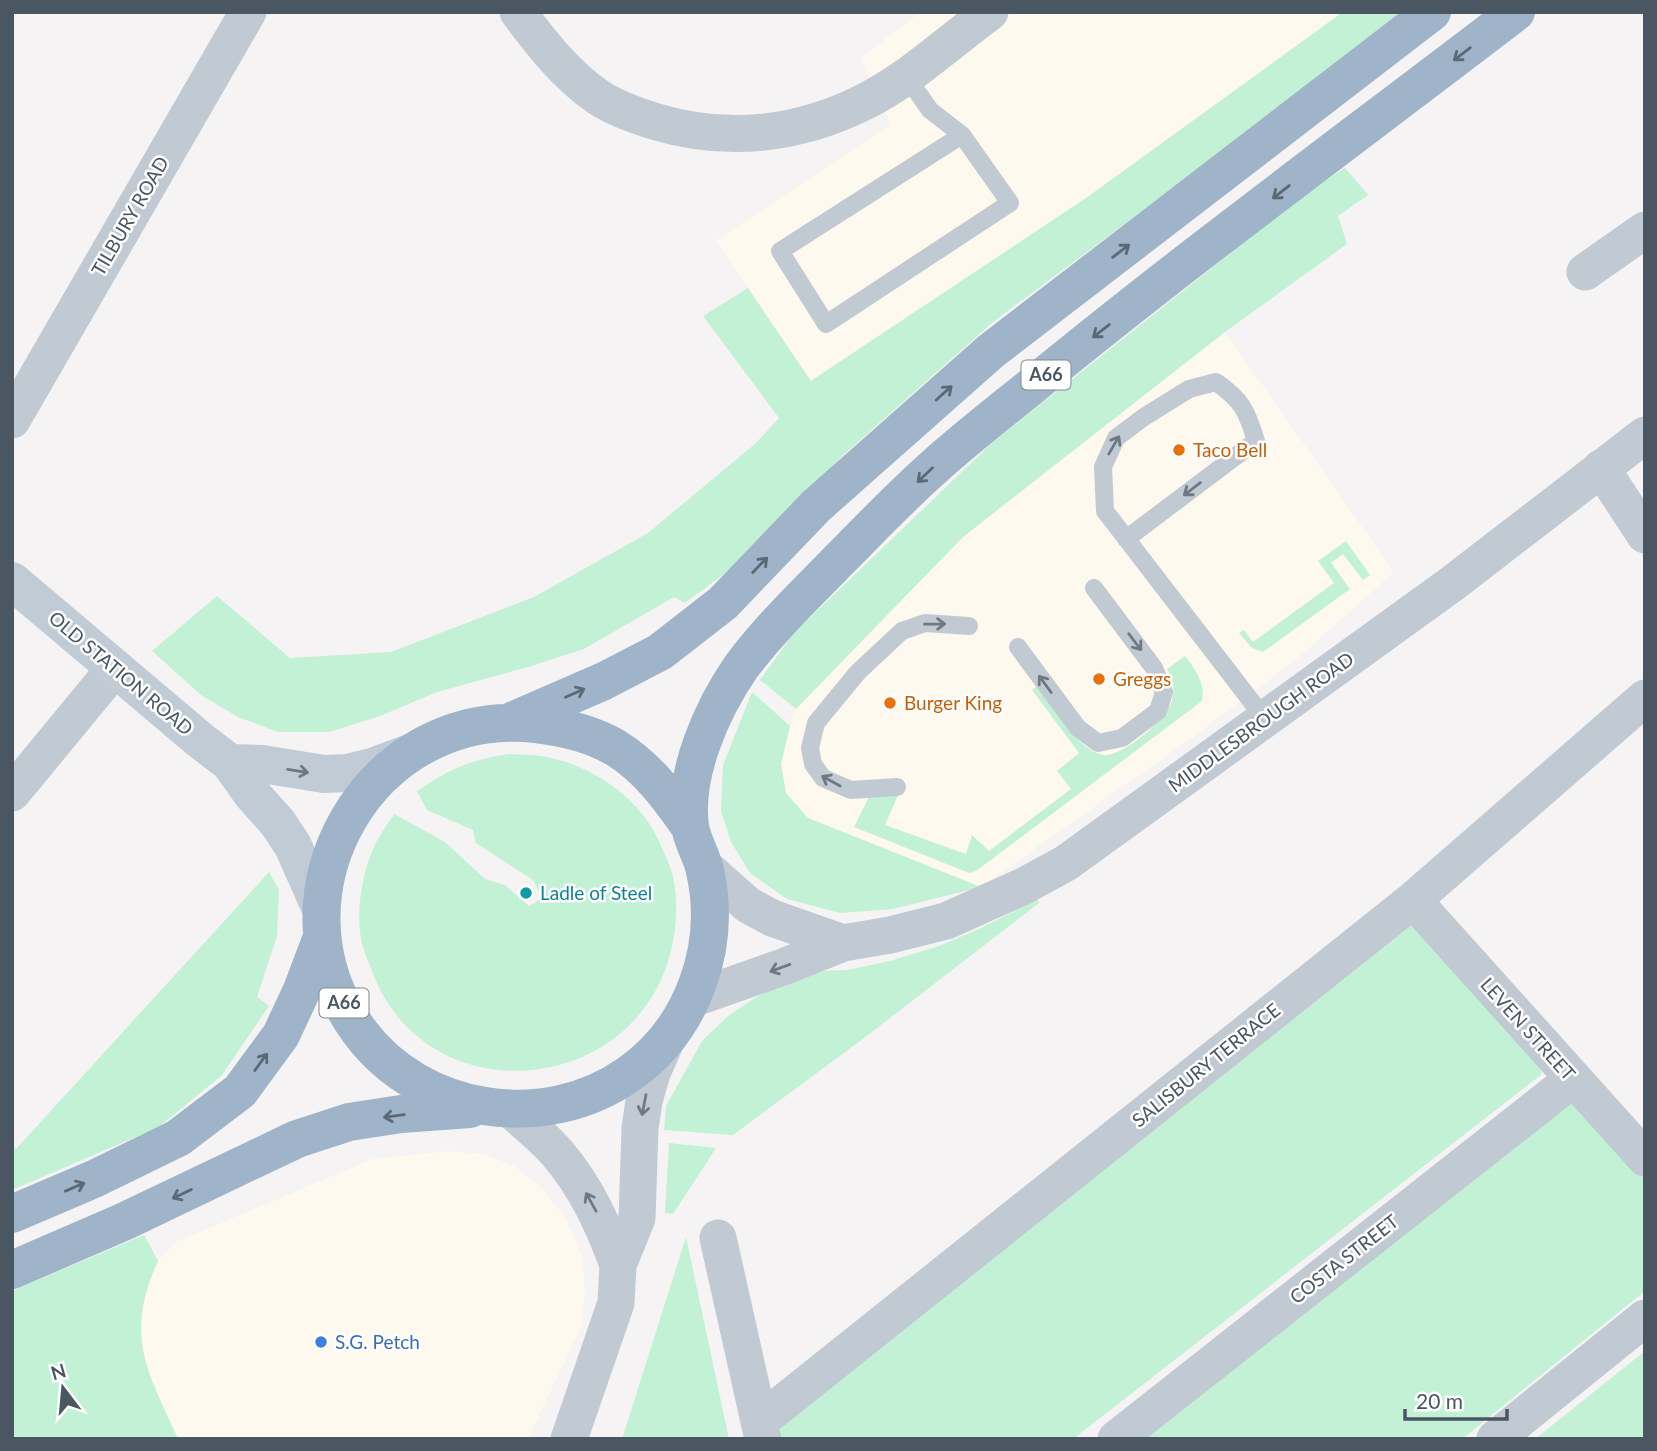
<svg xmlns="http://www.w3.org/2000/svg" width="1657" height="1451" viewBox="0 0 1657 1451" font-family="Lato,sans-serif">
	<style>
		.commercial { fill: #fdf9ef }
		.green { fill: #c3f1d5 }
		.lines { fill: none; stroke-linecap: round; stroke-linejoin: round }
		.service { stroke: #c1cad2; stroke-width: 18 }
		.minor { stroke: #c1cad2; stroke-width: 37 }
		.secondary { stroke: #c1cbd6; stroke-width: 38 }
		.trunk { stroke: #9fb4c9; stroke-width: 38 }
		.oneway { stroke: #5b6976 }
		.oneway2 { stroke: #6e7983 }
		.oneway3 { stroke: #6e7984 }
		.food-dot { fill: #e8710a; stroke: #fff; stroke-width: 2.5 }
		.culture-dot { fill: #0f9aa8; stroke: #fff; stroke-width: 2.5 }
		.shop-dot { fill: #3f7fe0; stroke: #fff; stroke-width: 2.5 }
		.labels { text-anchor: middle; stroke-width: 5; stroke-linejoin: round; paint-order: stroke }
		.shield { fill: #fff; stroke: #808990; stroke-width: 2 }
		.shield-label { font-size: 18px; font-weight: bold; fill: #4a5661 }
		.street-label { font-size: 19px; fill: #4a5661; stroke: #fff }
		.food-label { font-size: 19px; fill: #c56008; stroke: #fff; text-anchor: start }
		.culture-label { font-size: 19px; fill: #0d838f; stroke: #fff; text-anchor: start }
		.shop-label { font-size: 19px; fill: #366cbe; stroke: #fff; text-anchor: start }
	</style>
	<rect width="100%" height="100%" fill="#f5f3f3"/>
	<!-- commercial -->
	<path class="commercial" d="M921,12H1343L1086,198L810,381L716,240L891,124L860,58Z
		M1211,312L1394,572L1298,658L1193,737L981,887L808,818L786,793L781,764L790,726L817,646Z
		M447,1151L484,1154L514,1166L543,1189L566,1219L582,1255L585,1289L582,1325L528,1439H178L146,1367L141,1341V1311L147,1286L158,1261L176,1242L372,1159Z"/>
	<!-- green -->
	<path class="green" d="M1343,12H1404L1295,97L993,322L841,457L778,526L732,568L685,603L674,597L584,649L528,667L437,692L380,716L329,732H278L238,717L201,695L152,651L217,596L290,658L391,652L534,597L648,533L755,444L779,418L703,316L748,288L811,381L1086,198Z
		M1345,168L1368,195L1338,216L1347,244L1225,332L963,537L796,709L760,680L793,634L993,442L1305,194Z
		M1346,541L1370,575L1363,580L1343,554L1331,563L1350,589L1263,652L1252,648L1239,633L1244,630L1253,642L1334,583L1318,561Z
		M1185,656C1195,668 1206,685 1202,701L976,871L969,873L854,827L870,795H898L885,825L966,854L972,835L989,851L1071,789L1057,771L1079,753L1032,690L1037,686C1052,706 1078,751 1103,755C1122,758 1168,718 1172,700C1175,689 1173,679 1167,669Z
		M752,692L790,726L781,764L786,793L808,818L981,887L893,909L840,913L787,899L750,873L731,842L721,811L723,765Z
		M509,754C521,755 534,754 546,757C595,766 644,801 662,848C666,857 671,867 673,877C678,900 677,924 672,946C640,1098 423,1118 371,968C368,960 364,952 362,943C355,915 362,871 375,845C380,834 388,824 394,814L445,842L485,879L505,885L529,906L542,898L533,880L476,843L473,830L427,810L417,791C452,768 467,761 509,754Z
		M269,872L279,890L277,936L257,997L269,1006L222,1075L159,1127L12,1190V1147L16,1149Z
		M1038,899L1039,903L864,1038L733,1135L664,1130L666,1106L702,1041L727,1017L759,995L819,971L847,970L890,961L939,946L979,929Z
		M1410,919L1540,1064L1542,1074L1073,1439H782L778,1420Z
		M1574,1098L1645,1178V1291L1462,1439H1126Z
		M669,1143L716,1148L673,1214L665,1213Z
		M144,1235L158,1261C124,1336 147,1370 178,1439H12V1291Z
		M686,1237L729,1439H622Z
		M1645,1351V1439H1535Z"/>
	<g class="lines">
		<!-- service -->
		<path class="service" d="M906,76L930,110L962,135L1010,203L826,324L780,251L962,135
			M1126,539L1256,441C1247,411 1242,400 1216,382L1189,389L1144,417L1116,438L1103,467L1105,511L1265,719
			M1018,647L1078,728L1098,743L1122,738L1158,711L1164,692L1154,668L1094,588
			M897,787L851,790L823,778L813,764L810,748L816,723L858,672L902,631L925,623L969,626"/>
		<!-- minor -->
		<path class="minor" d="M518,12C542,44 565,74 598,97C616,109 637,116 657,122C727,143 798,135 864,102C910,79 949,42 990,12
			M1585,272L1645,230
			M12,420L248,12
			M1601,468L1645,535
			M12,793L115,668
			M705,867L748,905L772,918L843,943
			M1413,900L1645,1158
			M692,999L783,967L843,943L890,935L946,921L1024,886L1066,863L1453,583L1645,435
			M509,1108C525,1123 544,1137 558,1154C586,1187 603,1224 618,1265
			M718,1238L763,1439
			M759,1422L1413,900L1645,698
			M569,1439L616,1303L618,1265L637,1218L640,1128L644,1101L652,1073L666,1041
			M1116,1439L1573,1079
			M1495,1439L1645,1318"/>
		<!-- secondary -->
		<path class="secondary" d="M12,581L200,740L230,763L252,794L278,823L293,846L321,909
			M230,763L262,764L324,774L347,773L372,767L407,754"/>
		<!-- trunk -->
		<path class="trunk" d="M514,720L604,681L660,652L723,603L816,506L991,351L1432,12
			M690,827C669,797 648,768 616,748C592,734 563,727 536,724C370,705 260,896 359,1031C420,1114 544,1134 629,1074C693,1029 722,947 705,871C702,856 692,841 690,826C683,774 712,709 741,667C770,628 805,595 839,560C870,529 901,496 934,467C964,440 996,415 1027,390C1186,259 1353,137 1516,12
			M12,1214L94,1179L178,1138L240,1091L281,1035L302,990L322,937
			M12,1270L123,1222L297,1139L349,1122L401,1114L470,1109"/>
	</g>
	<!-- one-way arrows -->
	<defs><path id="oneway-shaft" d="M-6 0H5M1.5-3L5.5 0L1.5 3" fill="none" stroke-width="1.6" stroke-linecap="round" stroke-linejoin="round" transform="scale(1.75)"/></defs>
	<g class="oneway">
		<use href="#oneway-shaft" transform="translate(1462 54) rotate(143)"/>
		<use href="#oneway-shaft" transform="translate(1281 192) rotate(142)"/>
		<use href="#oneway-shaft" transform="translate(1121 251) rotate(-37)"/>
		<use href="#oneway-shaft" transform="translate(1101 331) rotate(142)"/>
		<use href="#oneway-shaft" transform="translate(944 393) rotate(-42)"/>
		<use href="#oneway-shaft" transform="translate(925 475) rotate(136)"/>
		<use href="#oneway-shaft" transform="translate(760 565) rotate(-46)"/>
		<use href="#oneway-shaft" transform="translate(575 693) rotate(-24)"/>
		<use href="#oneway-shaft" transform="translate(261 1062) rotate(-54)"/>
		<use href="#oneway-shaft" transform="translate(394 1116) rotate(172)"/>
		<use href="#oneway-shaft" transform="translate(75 1187) rotate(-23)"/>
		<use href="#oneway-shaft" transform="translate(182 1194) rotate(154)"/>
	</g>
	<g class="oneway2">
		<use href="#oneway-shaft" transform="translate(1114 445) rotate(-60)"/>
		<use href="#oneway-shaft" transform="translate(1192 489) rotate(143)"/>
		<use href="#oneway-shaft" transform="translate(935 624) rotate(-1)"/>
		<use href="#oneway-shaft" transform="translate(1135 642) rotate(53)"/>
		<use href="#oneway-shaft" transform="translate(1045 684) rotate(-126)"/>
		<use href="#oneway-shaft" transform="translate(831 781) rotate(-151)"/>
		<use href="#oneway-shaft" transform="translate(780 968) rotate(160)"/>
		<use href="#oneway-shaft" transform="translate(644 1105) rotate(101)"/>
		<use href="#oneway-shaft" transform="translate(591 1202) rotate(-119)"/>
	</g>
	<use class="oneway3" href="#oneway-shaft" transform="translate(298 771) rotate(9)"/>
	<!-- markers -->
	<g class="food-dot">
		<circle cx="1179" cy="450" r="7"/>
		<circle cx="1099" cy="679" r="7"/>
		<circle cx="890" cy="703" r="7"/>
	</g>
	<circle class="culture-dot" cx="526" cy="893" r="7"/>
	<circle class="shop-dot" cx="321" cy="1342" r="7"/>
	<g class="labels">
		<!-- shield labels -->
		<g class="shield">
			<rect x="1021.5" y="360.5" width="49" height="29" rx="5"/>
			<rect x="319.5" y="988.5" width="49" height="29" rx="5"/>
		</g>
		<g class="shield-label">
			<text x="1046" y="381">A66</text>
			<text x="344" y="1009">A66</text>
		</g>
		<!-- street labels -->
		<g class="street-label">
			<text transform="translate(130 216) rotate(-60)" y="7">TILBURY ROAD</text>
			<text transform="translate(121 673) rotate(40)" y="7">OLD STATION ROAD</text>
			<text transform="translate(1261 722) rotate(-36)" y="7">MIDDLESBROUGH ROAD</text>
			<text transform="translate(1528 1029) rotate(48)" y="7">LEVEN STREET</text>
			<text transform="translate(1206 1065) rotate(-39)" y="7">SALISBURY TERRACE</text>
			<text transform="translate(1344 1259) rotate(-38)" y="7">COSTA STREET</text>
		</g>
		<!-- food labels -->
		<g class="food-label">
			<text x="1193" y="457">Taco Bell</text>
			<text x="1113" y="686">Greggs</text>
			<text x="904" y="710">Burger King</text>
		</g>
		<!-- culture labels -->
		<g class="culture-label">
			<text x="540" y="900">Ladle of Steel</text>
		</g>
		<!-- shop labels -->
		<g class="shop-label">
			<text x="335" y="1349">S.G. Petch</text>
		</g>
	</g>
	<!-- border -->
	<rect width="1657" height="1451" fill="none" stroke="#4a5661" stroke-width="28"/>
	<!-- north arrow -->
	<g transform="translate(63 1388) rotate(344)" stroke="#ffffff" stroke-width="5" paint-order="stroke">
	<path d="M0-5L12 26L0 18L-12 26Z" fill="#4a5661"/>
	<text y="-10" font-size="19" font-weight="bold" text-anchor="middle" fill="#4a5661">N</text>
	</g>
	<!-- scale -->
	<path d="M1405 1409v10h102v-10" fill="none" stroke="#4a5661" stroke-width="3.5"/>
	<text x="1416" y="1409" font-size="21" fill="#4a5661" stroke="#ffffff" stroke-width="5" paint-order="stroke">20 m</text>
</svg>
